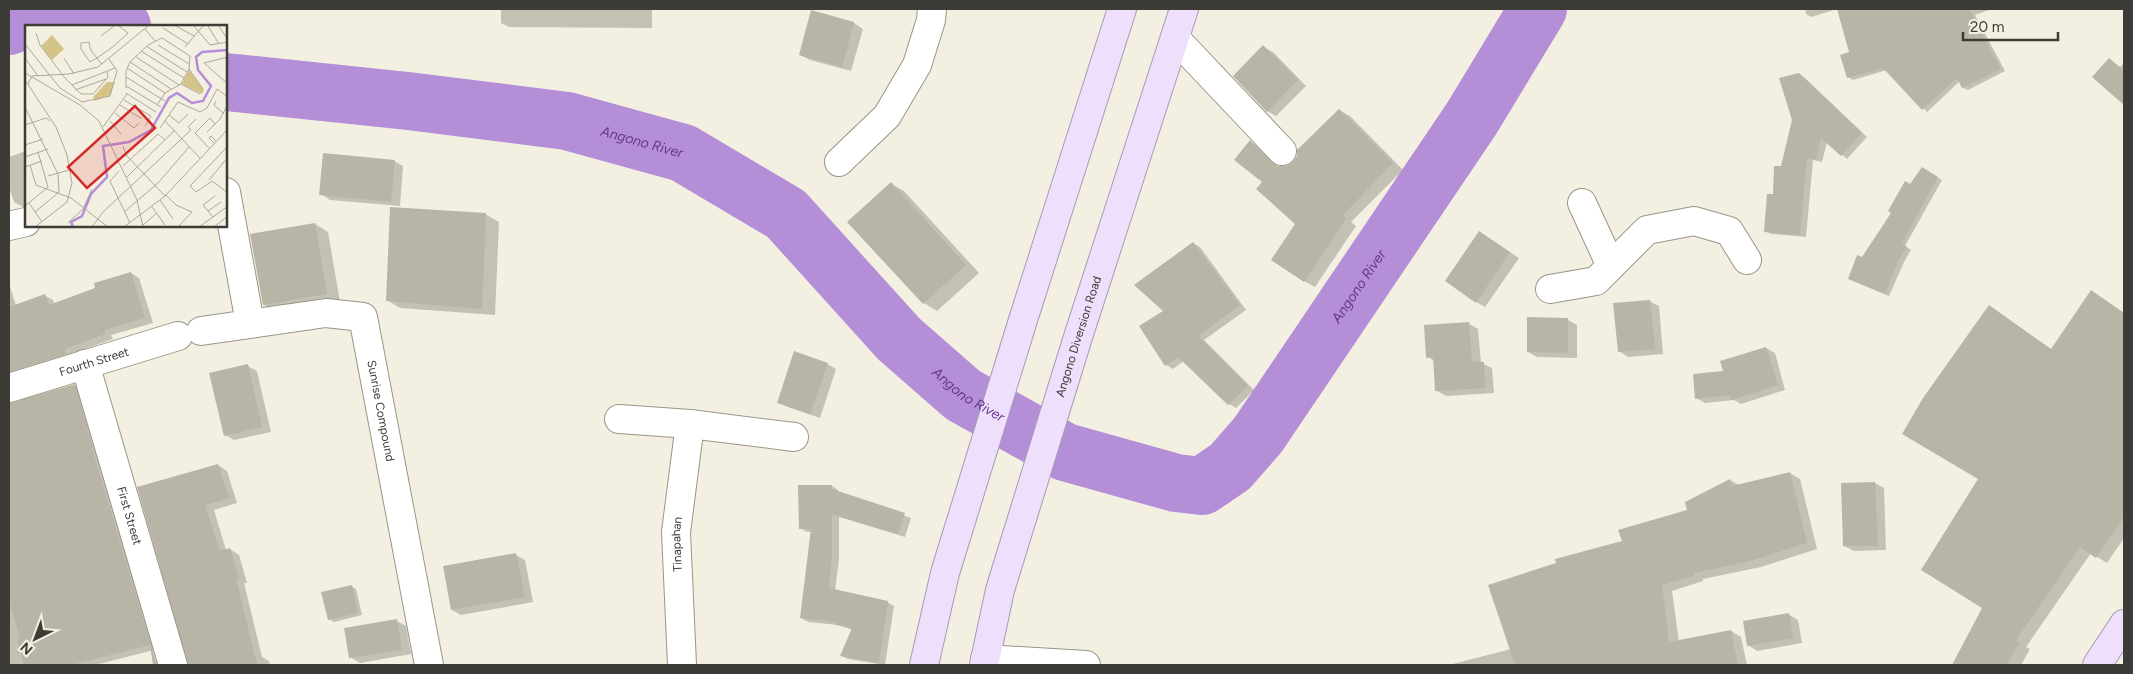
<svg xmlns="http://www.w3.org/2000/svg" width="2133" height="674" viewBox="0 0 2133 674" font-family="Figtree,sans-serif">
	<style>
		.shadow { fill: #0003 }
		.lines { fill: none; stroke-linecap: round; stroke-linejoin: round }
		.river { stroke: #b48fd8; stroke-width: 58 }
		.building { fill: #b8b4a6 }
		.minor-casing { stroke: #999587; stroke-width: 30 }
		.major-casing { stroke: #a899b6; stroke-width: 30 }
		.minor { stroke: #fff; stroke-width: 28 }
		.major { stroke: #eee0fd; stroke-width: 28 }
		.labels { text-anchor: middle; stroke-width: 4; stroke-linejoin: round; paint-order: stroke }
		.street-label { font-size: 12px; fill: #3d3b35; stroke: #f4f0e1 }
		.water-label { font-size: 14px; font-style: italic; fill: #66378d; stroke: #f4f0e1 }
		.inset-river { fill: none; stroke: #b48fd8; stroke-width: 2.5 }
		.inset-road { fill: none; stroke: #aba89c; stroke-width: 1 }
		.view { fill: #d62828; fill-opacity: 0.15; stroke: #d62828; stroke-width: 2.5 }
		.inset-edge { fill: none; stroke: #3d3b35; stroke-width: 2.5 }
	</style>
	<rect width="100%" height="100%" fill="#f4f0e1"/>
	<!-- shadow -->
	<path class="shadow" d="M501,9H652V28L509,27L501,23Z
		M1805,9H1837L1811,17L1806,14Z
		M1839,9H1992L1975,15L2005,71L1968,90L1963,88L1960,81L1927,112L1887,70L1853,80L1848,77L1851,53Z
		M812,12L854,23L863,29L851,71L810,60L800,55Z
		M1263,47L1273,52L1306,86L1276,116L1267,111Z
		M2109,59L2120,67L2124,63V103L2094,76Z
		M1799,74L1805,78L1867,137L1847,159L1827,142L1822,162L1813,160L1806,237L1771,234L1765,231L1793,120Z
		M1339,110L1350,116L1403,170L1351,222L1356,226L1315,287L1304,281L1297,224L1264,182L1250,142L1260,148L1279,167H1286L1294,163Z
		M26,151V206L23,207L14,202L9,187V157Z
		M394,161L403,166L400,206L330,200L321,194Z
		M1922,168L1942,180L1905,246L1911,250L1904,262L1889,296L1854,281L1863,258Z
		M891,184L904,191L979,273L937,311L924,303Z
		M485,214L499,222L495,315L400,308L387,300Z
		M315,224L328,232L340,302L277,312L264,305Z
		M1488,238L1519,258L1485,307L1476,302Z
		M1193,243L1200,247L1246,310L1204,340L1254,390L1236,408L1229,404L1184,361L1173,369L1166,365L1165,312Z
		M131,273L139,278L153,323L111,335L113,339L73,353V359L9,380V283L16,306L44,295L53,300L54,304L97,289Z
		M2102,298L2124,313V538L2107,563L2091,553L2026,647L2030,649L2021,665H1953L1984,607L1979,479L1990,307L2052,350Z
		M1649,301L1659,306L1663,354L1628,357L1619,351Z
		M1568,320L1577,325V358L1537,357L1528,352Z
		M1468,323L1478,329L1481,363L1492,368L1494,393L1446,396L1437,391L1434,361L1428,357Z
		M1766,348L1775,353L1785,390L1741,404L1734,400L1705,403L1696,398L1724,372Z
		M827,364L836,369L820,418L788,407L778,402Z
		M247,366L257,371L271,432L234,440L225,435Z
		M74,386L83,390L158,649L95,665H9V404Z
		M218,465L227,471L237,503L214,510L226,550L230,549L239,555L247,583H244L262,657L269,661L270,665H202L139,488Z
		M1790,473L1800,479L1817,549L1761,567L1703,579V581L1672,591L1679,642L1731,631L1741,637L1747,665H1449L1511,649L1623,542L1688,511L1730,480L1739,485Z
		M1875,483L1884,488L1886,550L1854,551L1844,546L1842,484Z
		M832,486L838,490V492L911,518L905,537L839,517V559L835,591L887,602L894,606L885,665L848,659L842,656L853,630L838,625L808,622L801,618L811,532H807L800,528Z
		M516,555L525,560L533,602L461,615L452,610Z
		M351,586L356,589L362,615L334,622L329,619Z
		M1788,614L1798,620L1802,643L1757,651L1748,645Z
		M397,621L406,626L411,654L360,663L350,657Z"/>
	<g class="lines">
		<!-- river -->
		<g class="river">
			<path d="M9,26L42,12L109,19L122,26"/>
			<path id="s1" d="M226,82L408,101L567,121L683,153L786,214L899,339L963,395L1065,452L1176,483L1202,486L1230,467L1258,435L1472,118L1538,9"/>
		</g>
	</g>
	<!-- building -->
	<path class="building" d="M1837,9H1969L2001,69L1962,88L1957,78L1922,110L1883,68L1847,78L1840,55L1849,52Z
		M811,10L854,22L842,67L799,55Z
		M1263,45L1298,80L1267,112L1233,76Z
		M2109,58L2124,71V105L2092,77Z
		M1799,73L1862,133L1841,156L1821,138L1816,160L1807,158L1800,235L1764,232L1767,194H1773L1774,166H1781L1792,120L1779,78Z
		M1339,109L1393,163L1342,216L1346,219L1304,282L1271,260L1295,224L1256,189L1262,182L1234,160L1250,140L1271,162L1278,166H1286L1293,162L1297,156V150Z
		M323,153L395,160L391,202L319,195Z
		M1922,167L1938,177L1902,243L1907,247L1899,259L1885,294L1848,279L1857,255L1862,257L1891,213L1888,211L1905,181L1910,184Z
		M891,182L966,265L923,304L847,222Z
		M390,207L486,213L482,309L386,301Z
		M315,223L327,294L263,305L250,234Z
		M1479,231L1510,252L1476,303L1445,281Z
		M1193,242L1240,305L1198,336L1248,386L1228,405L1178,357L1165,366L1139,326L1163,311L1134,285Z
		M131,272L145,318L104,330L105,334L65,349L66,354L9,372V307L45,294L49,305L95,288L94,283Z
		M2091,290L2124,313V517L2096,558L2080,547L2016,640L2020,642L2006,665H1952L1982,608L1921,570L1978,479L1902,434L1923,398L1989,305L2051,349Z
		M1650,300L1655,349L1618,352L1613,303Z
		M1527,317L1568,318V353L1527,352Z
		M1469,322L1472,362H1484L1485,388L1435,391L1433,357L1426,358L1424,325Z
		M1766,347L1778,385L1731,400L1730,395L1695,399L1693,374L1723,371L1720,361Z
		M794,351L828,363L810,414L777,403Z
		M248,364L262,427L224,436L209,373Z
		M75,384L93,448H92L157,665H153L150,645L70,665H24L17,639L20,638L9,599V403Z
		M218,464L229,498L205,505L220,551L230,548L239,578L236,579L257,665H188L137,487Z
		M1790,472L1807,543L1750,561L1693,573L1694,576L1662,585L1669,642L1731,630L1738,665H1515L1488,585L1556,563L1555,559L1622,541L1618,530L1687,510L1685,502L1730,479L1732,486Z
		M1875,482L1878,546H1843L1841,483Z
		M798,485H832V489L905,513L898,534L832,514V555L829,588L888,601L879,663L840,656L852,628L836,625V622L800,618L811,529H799Z
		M516,553L525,597L451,610L443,566Z
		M352,585L358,613L328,620L321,592Z
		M1789,613L1793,638L1747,646L1743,621Z
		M397,619L402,650L349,658L344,628Z"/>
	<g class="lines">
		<defs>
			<g id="minor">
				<path d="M1175,38L1282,151"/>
				<path d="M839,162L887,116L917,65L931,20L932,9"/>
				<path d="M226,192L250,323"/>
				<path d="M1582,203L1611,266"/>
				<path d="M9,226L26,222"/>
				<path d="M1550,289L1596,281L1647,230L1694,221L1729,231L1747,260"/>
				<path id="s2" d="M201,331L326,313L363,317L429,665"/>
				<path id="s3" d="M85,364L173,665"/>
				<path id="s4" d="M9,388L178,336"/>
				<path d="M619,419L690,424L794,437"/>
				<path d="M985,659L1086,665"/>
				<path id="s5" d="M682,665L676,532L690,424"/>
			</g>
			<g id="major">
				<path d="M924,665L945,573L1023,320L1122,9"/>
				<path id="s6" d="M984,665L1000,590L1078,337L1184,9"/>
				<path d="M2097,665L2124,624"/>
			</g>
		</defs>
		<!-- minor casing -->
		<use href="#minor" class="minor-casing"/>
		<!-- major casing -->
		<use href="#major" class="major-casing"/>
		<!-- minor -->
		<use href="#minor" class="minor"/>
		<!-- major -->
		<use href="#major" class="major"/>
	</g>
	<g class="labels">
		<!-- street labels -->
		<g class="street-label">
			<text dy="4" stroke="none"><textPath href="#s6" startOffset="342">Angono Diversion Road</textPath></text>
			<text dy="4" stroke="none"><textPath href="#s4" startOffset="89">Fourth Street</textPath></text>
			<text dy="4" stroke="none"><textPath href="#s2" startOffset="259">Sunrise Compound</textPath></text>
			<text dy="4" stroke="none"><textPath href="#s3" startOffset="158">First Street</textPath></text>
			<text dy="4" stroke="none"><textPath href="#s5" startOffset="121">Tinapahan</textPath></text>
		</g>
		<!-- water labels -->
		<g class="water-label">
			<text dy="5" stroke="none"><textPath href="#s1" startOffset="421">Angono River</textPath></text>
			<text dy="5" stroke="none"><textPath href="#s1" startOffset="1351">Angono River</textPath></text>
			<text dy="5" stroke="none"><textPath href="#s1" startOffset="841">Angono River</textPath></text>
		</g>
	</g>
	<!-- overview -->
	<g transform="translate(25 25)">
		<rect width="202" height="202" fill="#f4f0e1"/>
		<path d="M27,10L39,24L27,35L16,21ZM164,45L179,65L177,69L157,59ZM82,57H90L85,70L70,76L68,72Z" fill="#d5c488"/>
		<path class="inset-river" d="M48,202L46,197L57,191L66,169L82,152L78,121L104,117L126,105L144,73L152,68L167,78L178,76L186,61L173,45L171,32L177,27L203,25"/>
		<path class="inset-road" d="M151,1L169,11M169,1L185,20L203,17M183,1L194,19M194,1L203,15M138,3L163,19M120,4L130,16M11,8L15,20L40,53L56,69H68L83,52L82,47M76,11L89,1M0,19L35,63L57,77L85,71L92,46L84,34M133,20L164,39M121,21L162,47M160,22L178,1M116,26L159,53M111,32L154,60M203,32L179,38L203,59M0,33L13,51M39,33L49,49M105,37L146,64M77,39L73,35L72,33L67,27L65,23L64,17L56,18V24L65,37L72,33L89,21L103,8L94,1M102,43L140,68M164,44L178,64M0,48L55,80L74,96L112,175L118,202M101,52L140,76M0,55L31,102L42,130L47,158L42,177L10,202M3,59L7,51L44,49L73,42L123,1M156,59L175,69M47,60L90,43M101,61L136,82M101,63V46L105,37L123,20L137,13L165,31L164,44L156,59L140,68L132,80M50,65L81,54M101,68L131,87M99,75L126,91L120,101M191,76L189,80L198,88M95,80L117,94M0,82L33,149L34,167L10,187M90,88L109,103L114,98M144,90L154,98L163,89M85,96L96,109M140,96L175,133M0,100L21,93L25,96M78,102L102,69M135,103L153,77L175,87L182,83L192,64L203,72M182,107L195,94L203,79M189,118L184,113L186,111L191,116M0,120L18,114M98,121L101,130L140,171M202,122L165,161L171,167L187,156L203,168M184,123L170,108L185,93L190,99M13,127L23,162M0,132L23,124M5,140L11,160M98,141L133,109L140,115M0,142L17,136M94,146L85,156L105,198M23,151L44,145M102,152L150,105M184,155L203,132M11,160L46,173L83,202M141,170L151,180L167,187L153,202M135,175L148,194M4,178L17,197M0,181L23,162M127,182L140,200M183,186L196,177M99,187L133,158L164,122M188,192L178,180L190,171M43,198L58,184L67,164M118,200L132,188M67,202L78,187L166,105L163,102L171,94M99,202L140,171L203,104M174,202L203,181M189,202L203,191"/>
		<path class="view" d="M110,81L130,103L62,163L43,142Z"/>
		<rect width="202" height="202" class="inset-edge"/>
	</g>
	<!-- border -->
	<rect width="2133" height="674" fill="none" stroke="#3d3b35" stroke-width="20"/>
	<!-- north arrow -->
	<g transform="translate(35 639) rotate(222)" stroke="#f4f0e1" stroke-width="4" paint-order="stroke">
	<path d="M0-4L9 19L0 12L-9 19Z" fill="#3d3b35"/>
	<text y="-8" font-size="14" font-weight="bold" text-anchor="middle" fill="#3d3b35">N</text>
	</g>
	<!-- scale -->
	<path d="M1963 32v8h95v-8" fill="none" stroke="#3d3b35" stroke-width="2.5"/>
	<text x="1970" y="32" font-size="15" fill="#3d3b35" stroke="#f4f0e1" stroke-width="4" paint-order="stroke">20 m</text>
</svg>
